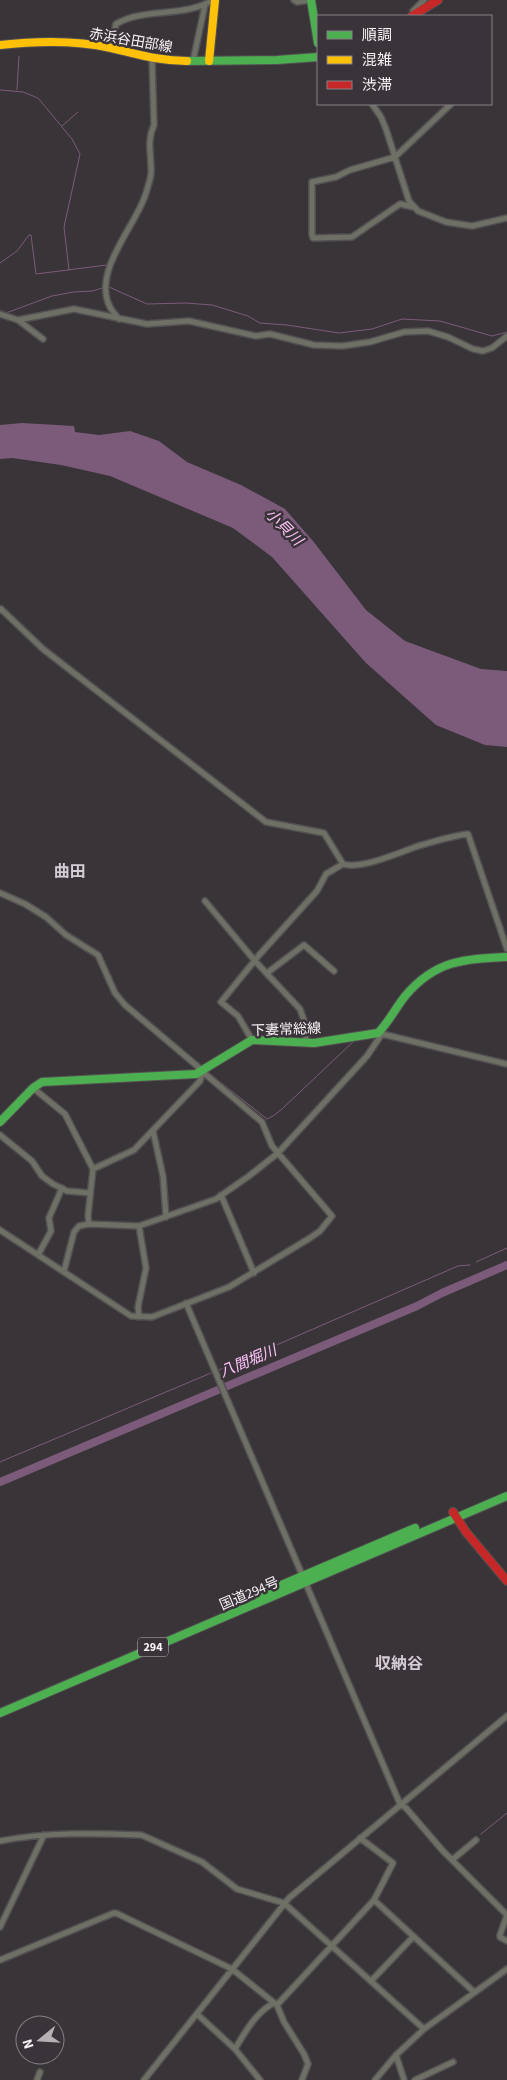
<svg xmlns="http://www.w3.org/2000/svg" width="507" height="2080" viewBox="0 0 507 2080" font-family="'Source Sans 3','Noto Sans JP',sans-serif">
	<style>
		.water { fill: #7c5b7a }
		.lines { fill: none; stroke-linecap: round; stroke-linejoin: round }
		.stream { stroke: #7c5b7a; stroke-width: 1 }
		.river { stroke: #7c5b7a; stroke-width: 8 }
		.street-casing { stroke: #535052; stroke-width: 8 }
		.fast-casing { stroke: #535052; stroke-width: 10 }
		.slow-casing { stroke: #535052; stroke-width: 10 }
		.jam-casing { stroke: #535052; stroke-width: 10 }
		.street { stroke: #6f7065; stroke-width: 5 }
		.fast { stroke: #4caf50; stroke-width: 8 }
		.slow { stroke: #ffc107; stroke-width: 8 }
		.jam { stroke: #c62828; stroke-width: 8 }
		.labels { text-anchor: middle; stroke-width: 5; stroke-linejoin: round; paint-order: stroke }
		.shield { fill: #3a3339; stroke: #beb9be; stroke-width: 1 }
		.shield-label { font-size: 12px; font-weight: bold; fill: #f7f3f7 }
		.street-label { font-size: 14px; fill: #f7f3f7; stroke: #3a3339 }
		.water-label { font-size: 15px; font-style: italic; fill: #fec2f9; stroke: #3a3339 }
		.quarter-label { font-size: 16px; font-weight: bold; fill: #d5cdd4; stroke: #3a3339 }
	</style>
	<rect width="100%" height="100%" fill="#393438"/>
	<!-- water -->
	<path class="water" d="M22,423L74,426L75,432L99,435L130,431L159,441L187,462L241,485L285,509L313,541L366,610L405,641L481,669L507,671V747L485,745L436,725L366,663L272,557L233,528L110,476L61,465L12,458L0,459V425Z"/>
	<g class="lines">
		<!-- stream -->
		<path class="stream" d="M0,90L23,92L38,98L72,139L80,154L64,227L69,270
			M17,90L19,56
			M62,126L78,112
			M0,263L17,251L29,235H31L36,274L107,265
			M109,287L147,304L186,303L212,305L248,316L260,323L287,325L339,333L372,329L402,319L440,321L492,336L507,332
			M6,313L52,296L73,292L93,291L105,287
			M465,1056L503,1065
			M210,1074L267,1119L273,1116L282,1109L355,1040
			M476,1262L507,1248
			M219,1370L458,1266L470,1265
			M0,1462L211,1373
			M481,1834L507,1813"/>
		<!-- river -->
		<path class="river" d="M0,1482L417,1306L442,1293L507,1265"/>
		<defs>
			<path id="street" d="M294,0L297,2L311,0
				M413,16V11L424,0
				M110,48L116,24C145,7 184,18 213,0
				M193,61L205,5
				M372,104L381,117L386,129L409,201L418,211L446,222L472,226L507,218
				M413,207L400,204L352,237L313,238L312,235V182L336,177L350,170L395,157L451,104
				M0,314L18,320L43,339
				M119,319C116,315 112,311 110,307C92,272 134,228 145,196C147,190 150,181 151,174C152,156 146,142 154,125L152,59
				M18,320L74,309L147,324L189,321L256,336L270,334L314,345L342,346L370,342L404,332L428,331L448,337L473,349L483,351L492,348L507,336
				M0,610L1,609L43,649L266,822L324,833L343,864C359,870 399,853 415,847C432,842 451,836 468,834L507,949
				M0,893L25,904L46,917L66,935L98,955L115,993L125,1005L203,1071L200,1081L134,1150L93,1169
				M205,901L255,961L300,1009L307,1029L305,1042
				M267,973L304,945L334,971
				M380,1032L382,1034L507,1064
				M252,1040L238,1016L221,1002L260,954L317,891L326,874L343,864
				M33,1088L65,1114L93,1169L88,1216L89,1224
				M153,1131L163,1176L166,1217
				M0,1135L32,1161L42,1176L53,1184L67,1191L90,1193
				M221,1195L254,1273
				M0,1230L131,1316L152,1317L229,1287L310,1238L320,1231L332,1216L272,1146L262,1122L204,1073
				M38,1255L51,1231L49,1218L62,1188
				M64,1271L74,1232L79,1226L89,1224L139,1226L216,1199L249,1176L278,1153L367,1056L382,1034
				M186,1303L400,1804L406,1808L443,1851L507,1915
				M139,1317L138,1307L146,1268L139,1226
				M360,1838L393,1863L374,1900
				M0,1841C46,1832 93,1833 141,1835L146,1837L202,1862L237,1889L284,1903L424,2029
				M452,1860L476,1840
				M507,1915L500,1935V1937L507,1941
				M0,1927L44,1835
				M0,1960L114,1913L118,1914L232,1969L277,2005L284,2022L304,2054L308,2064L302,2080
				M372,1980L413,1937
				M277,2005L374,1900L474,1992
				M197,2014L235,2049L260,2080
				M235,2049C245,2032 256,2012 274,2003
				M396,2055L404,2080
				M37,2080L40,2072
				M144,2080L289,1898L507,1716
				M375,2080L396,2055L424,2029L507,1969
				M415,2080L453,2062"/>
			<path id="fast" d="M311,0L318,43
				M187,61L277,60L318,57
				M0,1122L33,1088L42,1082L196,1074L252,1040L314,1043L378,1033C389,1022 396,1007 406,995C436,960 464,959 507,957
				M258,1595L415,1528
				M0,1713L507,1496"/>
			<path id="slow" d="M0,45C37,41 75,40 111,48C138,54 159,61 187,61
				M209,61L215,0"/>
			<path id="jam" d="M412,16L438,0
				M453,1512L466,1532L507,1581"/>
		</defs>
		<!-- street casing -->
		<use href="#street" class="street-casing"/>
		<!-- fast casing -->
		<use href="#fast" class="fast-casing"/>
		<!-- slow casing -->
		<use href="#slow" class="slow-casing"/>
		<!-- jam casing -->
		<use href="#jam" class="jam-casing"/>
		<!-- street -->
		<use href="#street" class="street"/>
		<!-- fast -->
		<use href="#fast" class="fast"/>
		<!-- slow -->
		<use href="#slow" class="slow"/>
		<!-- jam -->
		<use href="#jam" class="jam"/>
	</g>
	<g class="labels">
		<!-- shield labels -->
		<rect class="shield" x="138" y="1637.5" width="30" height="19" rx="4"/>
		<g class="shield-label">
			<text x="153" y="1651">294</text>
		</g>
		<!-- street labels -->
		<g class="street-label">
			<text transform="translate(131 40) rotate(10)" y="5">赤浜谷田部線</text>
			<text transform="translate(286 1029) rotate(-2)" y="5">下妻常総線</text>
			<text transform="translate(249 1593) rotate(-23)" y="5">国道294号</text>
		</g>
		<!-- water labels -->
		<g class="water-label">
			<text transform="translate(284 527) rotate(45)" y="5">小貝川</text>
			<text transform="translate(248 1361) rotate(-23)" y="5">八間堀川</text>
		</g>
		<!-- quarter labels -->
		<g class="quarter-label">
			<text x="70" y="877">曲田</text>
			<text x="399" y="1669">収納谷</text>
		</g>
	</g>
	<!-- legend -->
	<rect x="317" y="15" width="175" height="90" fill="#3a3339" stroke="#868085"/>
	<rect x="327" y="31" width="25" height="8" fill="#4caf50" stroke="#868085"/>
	<text x="362" y="40" font-size="15" fill="#f7f3f7">順調</text>
	<rect x="327" y="56" width="25" height="8" fill="#ffc107" stroke="#868085"/>
	<text x="362" y="65" font-size="15" fill="#f7f3f7">混雑</text>
	<rect x="327" y="81" width="25" height="8" fill="#c62828" stroke="#868085"/>
	<text x="362" y="90" font-size="15" fill="#f7f3f7">渋滞</text>
	<!-- north arrow -->
	<g transform="translate(40 2040) rotate(252)"><circle r="24" fill="#3a3339" stroke="#868085"/>
	<path d="M0-4L9 19L0 12L-9 19Z" fill="#b4b0b4"/>
	<text y="-8" font-size="14" font-weight="bold" text-anchor="middle" fill="#f7f3f7">N</text>
	</g>
</svg>
